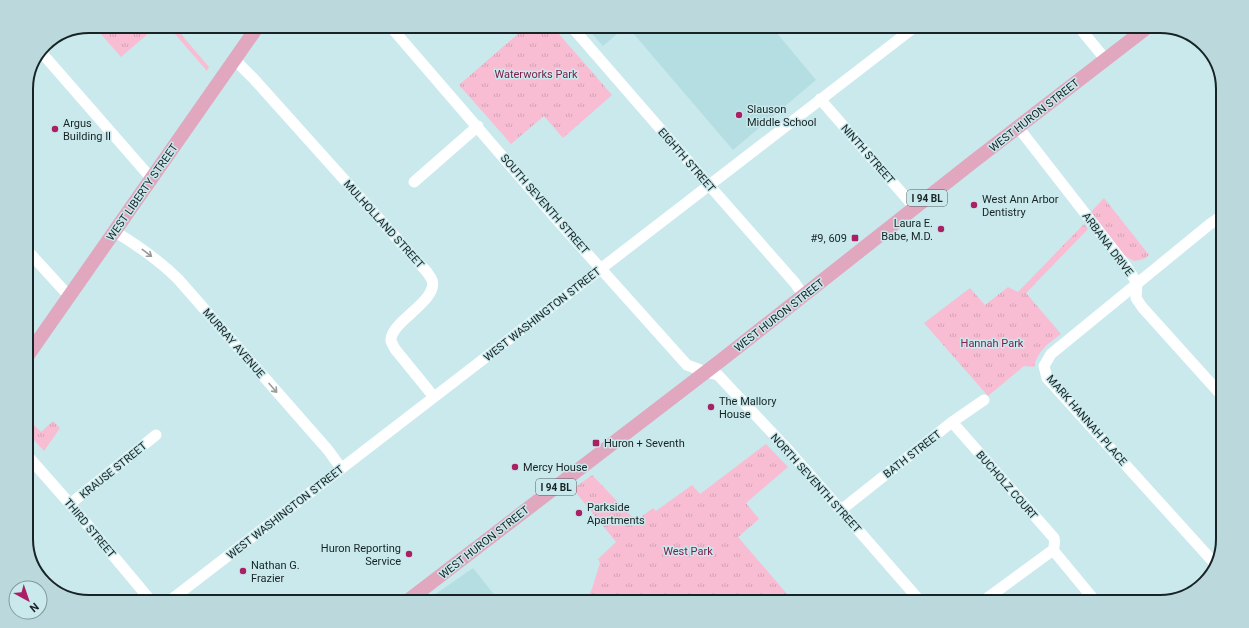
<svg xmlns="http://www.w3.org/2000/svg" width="1249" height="628" viewBox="0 0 1249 628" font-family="Roboto,sans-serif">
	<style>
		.built { fill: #b5dee3 }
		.grass { fill: url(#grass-tufts) }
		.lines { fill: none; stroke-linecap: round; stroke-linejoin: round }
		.minor { stroke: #fff; stroke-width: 11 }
		.major { stroke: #e1a7be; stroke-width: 14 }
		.oneway { stroke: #979c9c }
		.poi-dot { fill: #a92064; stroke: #c9e9ec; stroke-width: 1.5 }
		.labels { text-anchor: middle; stroke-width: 3; stroke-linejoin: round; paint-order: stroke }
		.shield { fill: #c9e9ec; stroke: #4c5e60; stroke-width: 1 }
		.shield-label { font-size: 10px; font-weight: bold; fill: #172324 }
		.park-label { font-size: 11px; fill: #7e204c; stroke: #c9e9ec }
		.poi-label { font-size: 11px; fill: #172324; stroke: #c9e9ec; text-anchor: start }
		.street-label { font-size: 11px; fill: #172324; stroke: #c9e9ec }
		.rim { fill: none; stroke: #172324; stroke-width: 2 }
	</style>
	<defs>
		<pattern id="grass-tufts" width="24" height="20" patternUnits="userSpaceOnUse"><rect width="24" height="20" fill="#f8bdd2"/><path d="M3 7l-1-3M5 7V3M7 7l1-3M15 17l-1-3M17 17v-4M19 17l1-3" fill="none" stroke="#d4a2b4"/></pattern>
	</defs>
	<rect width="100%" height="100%" fill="#c9e9ec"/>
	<!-- built -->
	<path class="built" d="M585,26H626L603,46Z
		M627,26H783L776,32L816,80L733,150Z
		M473,568L500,602H433L430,598Z"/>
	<!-- grass -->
	<path class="grass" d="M94,26H157L121,57Z
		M168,26H174L209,67L207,71Z
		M527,26H552L612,95L563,138L544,116L511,144L459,85Z
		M1104,198L1149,255L1144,259L1134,261L1125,256L1091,212Z
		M1084,224L1088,229L1026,293L1061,334C1048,344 1038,350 1034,367L1024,366L988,396L924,323L970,288L985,305L1008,287L1018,292Z
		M53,421L60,428L44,451L26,431V429L33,424L41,432Z
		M766,444L788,467L746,503L759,519L738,537L794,602H585L592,589L600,563L598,559L616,542L573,489L592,475L636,521L653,508L656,511L692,485L700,494Z"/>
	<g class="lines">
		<!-- minor -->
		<path class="minor" d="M390,26L558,221L687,365L706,372L718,375L790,452L921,602
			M571,26L709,185L795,283L803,295
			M1078,26L1106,60
			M41,52L151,178
			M235,60L253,78L427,272C428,274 431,277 432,280C439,301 389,322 391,341C392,344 394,347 395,349L434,397
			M820,99L915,208
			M1018,127L1126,266L1137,283L1136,298L1142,307L1223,397
			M414,182L478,126
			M114,231C137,245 159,260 178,279L328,450L341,468
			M26,249L69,296
			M952,422L1054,538C1055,543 1055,545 1053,550L982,602
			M26,454L70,504L152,602
			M70,504L156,435
			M841,510L952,422L984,400
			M1053,550L1096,602
			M1217,566L1047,378L1044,366L1051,354L1210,224L1223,215
			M168,602L916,26"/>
		<!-- major -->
		<path class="major" d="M26,358L258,26
			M406,602L724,358L974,161L1149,26"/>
	</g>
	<!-- one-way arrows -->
	<defs><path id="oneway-shaft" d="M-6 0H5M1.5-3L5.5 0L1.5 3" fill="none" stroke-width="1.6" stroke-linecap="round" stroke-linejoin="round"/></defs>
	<g class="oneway">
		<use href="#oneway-shaft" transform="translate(147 253) rotate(37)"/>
		<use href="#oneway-shaft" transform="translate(273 388) rotate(49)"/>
	</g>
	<!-- markers -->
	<g class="poi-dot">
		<circle cx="739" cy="115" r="4"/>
		<circle cx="55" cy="129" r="4"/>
		<circle cx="974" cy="205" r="4"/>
		<circle cx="941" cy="229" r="4"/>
		<rect x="851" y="234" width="8" height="8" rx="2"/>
		<circle cx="711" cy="407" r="4"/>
		<rect x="592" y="439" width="8" height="8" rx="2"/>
		<circle cx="515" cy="467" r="4"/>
		<circle cx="579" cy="513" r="4"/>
		<circle cx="409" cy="554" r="4"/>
		<circle cx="243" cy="571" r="4"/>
	</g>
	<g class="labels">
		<!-- shield labels -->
		<g class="shield">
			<rect x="907" y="190" width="40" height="16" rx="3"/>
			<rect x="536" y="479" width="40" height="16" rx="3"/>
		</g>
		<g class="shield-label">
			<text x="927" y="202">I 94 BL</text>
			<text x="556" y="491">I 94 BL</text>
		</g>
		<!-- park labels -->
		<g class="park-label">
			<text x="536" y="78">Waterworks Park</text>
			<text x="992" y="347">Hannah Park</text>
			<text x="688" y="555">West Park</text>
		</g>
		<!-- poi labels -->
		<g class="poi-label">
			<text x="747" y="113">Slauson<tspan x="747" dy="13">Middle School</tspan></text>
			<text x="63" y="127">Argus<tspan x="63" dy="13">Building II</tspan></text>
			<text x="982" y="203">West Ann Arbor<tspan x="982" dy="13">Dentistry</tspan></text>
			<text x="933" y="227" text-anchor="end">Laura E.<tspan x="933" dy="13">Babe, M.D.</tspan></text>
			<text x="847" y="242" text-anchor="end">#9, 609</text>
			<text x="719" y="405">The Mallory<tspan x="719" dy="13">House</tspan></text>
			<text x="604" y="447">Huron + Seventh</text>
			<text x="523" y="471">Mercy House</text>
			<text x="587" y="511">Parkside<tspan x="587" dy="13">Apartments</tspan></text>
			<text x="401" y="552" text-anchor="end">Huron Reporting<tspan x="401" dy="13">Service</tspan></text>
			<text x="251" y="569">Nathan G.<tspan x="251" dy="13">Frazier</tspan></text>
		</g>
		<!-- street labels -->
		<g class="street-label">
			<text transform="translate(1034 115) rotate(-38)" y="4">WEST HURON STREET</text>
			<text transform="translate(868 154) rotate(49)" y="4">NINTH STREET</text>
			<text transform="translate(687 160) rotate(49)" y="4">EIGHTH STREET</text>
			<text transform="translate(142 192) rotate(-55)" y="4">WEST LIBERTY STREET</text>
			<text transform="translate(545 204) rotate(49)" y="4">SOUTH SEVENTH STREET</text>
			<text transform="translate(384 224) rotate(48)" y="4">MULHOLLAND STREET</text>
			<text transform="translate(1108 244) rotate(53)" y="4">ARBANA DRIVE</text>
			<text transform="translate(542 314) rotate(-38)" y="4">WEST WASHINGTON STREET</text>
			<text transform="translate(779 315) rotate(-38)" y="4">WEST HURON STREET</text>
			<text transform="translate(234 343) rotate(49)" y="4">MURRAY AVENUE</text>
			<text transform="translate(1087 420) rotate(49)" y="4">MARK HANNAH PLACE</text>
			<text transform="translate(912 454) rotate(-38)" y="4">BATH STREET</text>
			<text transform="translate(113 470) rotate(-39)" y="4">KRAUSE STREET</text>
			<text transform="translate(816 483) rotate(48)" y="4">NORTH SEVENTH STREET</text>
			<text transform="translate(1007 485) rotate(49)" y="4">BUCHOLZ COURT</text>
			<text transform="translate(285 512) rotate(-38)" y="4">WEST WASHINGTON STREET</text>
			<text transform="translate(90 528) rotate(50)" y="4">THIRD STREET</text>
			<text transform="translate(484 542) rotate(-38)" y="4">WEST HURON STREET</text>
		</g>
	</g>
	<!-- crop -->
	<path d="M0 0H1249V628H0ZM89 33H1160A56 56 0 0 1 1216 89V539A56 56 0 0 1 1160 595H89A56 56 0 0 1 33 539V89A56 56 0 0 1 89 33Z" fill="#bbd9dc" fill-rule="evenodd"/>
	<path class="rim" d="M89 33H1160A56 56 0 0 1 1216 89V539A56 56 0 0 1 1160 595H89A56 56 0 0 1 33 539V89A56 56 0 0 1 89 33Z"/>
	<!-- north arrow -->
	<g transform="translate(28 600) rotate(140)"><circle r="19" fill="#c9e9ec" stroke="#829a9c"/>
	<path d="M0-3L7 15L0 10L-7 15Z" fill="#a92064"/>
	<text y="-6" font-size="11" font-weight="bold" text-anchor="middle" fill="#172324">N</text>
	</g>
</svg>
